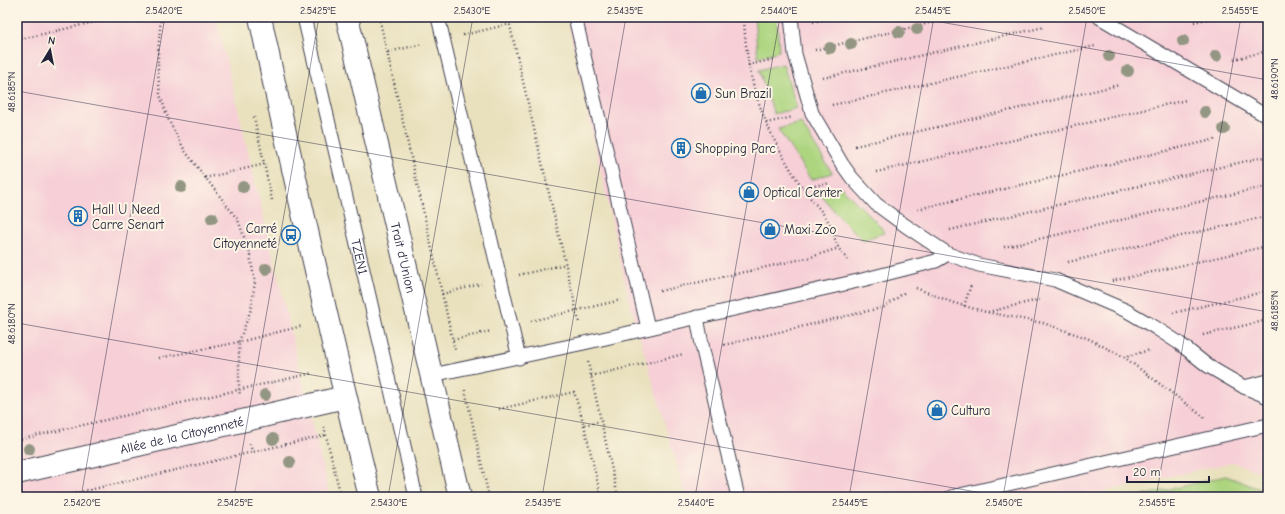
<svg xmlns="http://www.w3.org/2000/svg" width="1285" height="514" viewBox="0 0 1285 514" font-family="'Comic Neue',sans-serif">
	<style>
		.built { fill: #f6cfd7 }
		.green { fill: #add580; stroke: #687c5e }
		.lines { fill: none; stroke-linecap: round; stroke-linejoin: round }
		.service-casing { stroke: #403f4f; stroke-width: 15 }
		.minor-casing { stroke: #403f4f; stroke-width: 24 }
		.tertiary-casing { stroke: #403f4f; stroke-width: 24 }
		.path { stroke: #403f4f; stroke-width: 2.5; stroke-dasharray: 1 3; stroke-linecap: butt }
		.service { stroke: #fff; stroke-width: 13 }
		.minor { stroke: #fff; stroke-width: 22 }
		.tertiary { stroke: #fff; stroke-width: 22 }
		.tree { fill: #939682 }
		.ticks { fill: none; stroke: #22223b; stroke-width: 1; stroke-opacity: 0.45 }
		.labels { text-anchor: middle; stroke-width: 4; stroke-linejoin: round; paint-order: stroke }
		.poi-label { font-size: 13px; fill: #22223b; stroke: #fcf5e5; text-anchor: start }
		.street-label { font-size: 13px; fill: #22223b; stroke: #fcf5e5 }
		.neatline { fill: none; stroke: #22223b; stroke-width: 1.5 }
		.ticks-label { font-size: 10px; text-anchor: middle; fill: #22223b }
	</style>
	<rect width="100%" height="100%" fill="#fcf5e5"/>
	<filter id="ink" filterUnits="userSpaceOnUse"><feTurbulence type="fractalNoise" baseFrequency=".025" numOctaves="2"/><feDisplacementMap in="SourceGraphic" scale="8" xChannelSelector="R" yChannelSelector="G"/><feConvolveMatrix kernelMatrix="1 2 1 2 8 2 1 2 1" color-interpolation-filters="sRGB"/></filter>
	<filter id="wash" filterUnits="userSpaceOnUse"><feTurbulence type="fractalNoise" baseFrequency=".012" numOctaves="4" result="noise"/><feDisplacementMap in="SourceGraphic" scale="16" xChannelSelector="R" yChannelSelector="G"/><feGaussianBlur stdDeviation="0.9" result="paint"/><feColorMatrix in="noise" values="0 0 0 0 0 0 0 0 0 0 0 0 0 0 0 0 0 1.4 0 .05"/><feComposite in="paint" operator="in"/></filter>
	<g filter="url(#wash)">
		<rect width="100%" height="100%" fill="#e9e1be"/>
		<!-- built -->
		<path class="built" d="M17,17H216L330,497H17Z
			M567,17H1268V475L1233,462L1079,497H686L628,296Z"/>
		<!-- green -->
		<path class="green" d="M754,17H777L779,51L758,58Z
			M783,64L797,108L774,114L759,70Z
			M801,123L832,173L811,180L778,129Z
			M842,188L881,227L884,233L863,240L843,221L818,192Z
			M1226,476L1254,487L1268,491V497H1137Z"/>
	</g>
	<g filter="url(#ink)">
		<g class="lines">
			<defs>
				<g id="service">
					<path id="s1" d="M304,17L416,497"/>
					<path d="M438,17L519,358"/>
					<path d="M575,17L648,328"/>
					<path d="M791,17L795,54L812,113L842,164L852,178L876,204L906,226L948,254L979,265L1055,280L1127,311L1156,328L1179,343L1208,366L1244,387L1268,397"/>
					<path d="M1099,17L1268,117"/>
					<path d="M697,317L703,350L738,497"/>
					<path d="M432,375L584,343L862,280L936,261L948,254"/>
					<path d="M1244,387L1268,381"/>
					<path d="M951,497L1268,425"/>
				</g>
				<g id="minor">
					<path id="s2" d="M17,473L345,397"/>
				</g>
				<g id="tertiary">
					<path d="M260,17C294,178 331,338 370,497"/>
					<path id="s3" d="M347,17L460,497"/>
				</g>
			</defs>
			<!-- service casing -->
			<use href="#service" class="service-casing"/>
			<!-- minor casing -->
			<use href="#minor" class="minor-casing"/>
			<!-- tertiary casing -->
			<use href="#tertiary" class="tertiary-casing"/>
			<!-- path -->
			<path class="path" d="M161,17L158,51V72L160,95L169,121L185,151L238,220L249,251L255,282L251,309L239,342V389L240,396
				M379,17L455,350
				M508,17L579,322
				M744,17C746,84 766,133 802,187C810,199 821,209 828,221C833,229 834,239 838,247C841,252 846,257 849,262
				M813,22L834,17
				M1194,22L1216,17
				M463,35L510,24
				M17,40L116,17
				M815,50L955,17
				M388,52L423,44
				M1234,59L1268,51
				M748,65L775,59
				M823,78L1044,27
				M832,105L1095,46
				M254,117L272,200
				M766,123L793,117
				M855,146L1119,85
				M876,172L1186,100
				M205,178L265,164
				M803,188L830,183
				M918,209L1217,139
				M950,230L1268,156
				M1004,247L1268,186
				M1068,262L1268,216
				M519,275L566,264
				M1112,281L1268,246
				M916,288L954,303L986,312L1043,323L1087,338L1124,357L1205,418
				M660,291L811,257L839,248
				M442,294L481,284
				M964,306L971,285
				M988,312L1042,299
				M1173,313L1268,291
				M531,321L621,300
				M1203,335L1268,320
				M453,340L491,331
				M724,345L885,307L905,292
				M1124,357L1150,350
				M159,358L239,342L302,326
				M588,362L618,497
				M591,376L684,354
				M465,390L489,497
				M499,409L574,392L584,425L601,421
				M584,425L601,497
				M324,427L341,497
				M17,440L313,373
				M250,444L252,451
				M59,497L326,435"/>
			<!-- service -->
			<use href="#service" class="service"/>
			<!-- minor -->
			<use href="#minor" class="minor"/>
			<!-- tertiary -->
			<use href="#tertiary" class="tertiary"/>
		</g>
		<!-- trees -->
		<g class="tree">
			<circle cx="917" cy="29" r="6"/>
			<circle cx="899" cy="32" r="6"/>
			<circle cx="1183" cy="41" r="6"/>
			<circle cx="851" cy="44" r="6"/>
			<circle cx="830" cy="48" r="6"/>
			<circle cx="1109" cy="56" r="6"/>
			<circle cx="1216" cy="56" r="6"/>
			<circle cx="1128" cy="71" r="6"/>
			<circle cx="1205" cy="112" r="6"/>
			<circle cx="1224" cy="129" r="6"/>
			<circle cx="181" cy="187" r="6"/>
			<circle cx="243" cy="187" r="6"/>
			<circle cx="212" cy="218" r="6"/>
			<circle cx="266" cy="269" r="6"/>
			<circle cx="265" cy="395" r="6"/>
			<circle cx="273" cy="439" r="6"/>
			<circle cx="29" cy="449" r="6"/>
			<circle cx="290" cy="462" r="6"/>
		</g>
	</g>
	<!-- ticks -->
	<path class="ticks" d="M912,17L1268,80M17,91L1268,312M17,323L1005,497M81,497L165,17M234,497L319,17M388,497L473,17M542,497L626,17M695,497L780,17M849,497L934,17M1003,497L1087,17M1156,497L1241,17"/>
	<!-- icons -->
	<defs>
		<symbol id="shop-ring" viewBox="-11 -11 22 22"><circle r="9.5" fill="#fcf5e5" stroke="#1f6fb2" stroke-width="1.5"/><path d="M-5-2.5h2.3a2.7 3.5 0 0 1 5.4 0H5L5.5 6h-11ZM-1.5-2.5h3a1.5 2.3 0 0 0-3 0Z" fill="#1f6fb2"/></symbol>
		<symbol id="building-ring" viewBox="-11 -11 22 22"><circle r="9.5" fill="#fcf5e5" stroke="#1f6fb2" stroke-width="1.5"/><path d="M-4-6H4V6H1V3H-1V6H-4ZM-2.5-4.3h1.7v1.8h-1.7ZM.8-4.3h1.7v1.8H.8ZM-2.5-1h1.7V.8h-1.7ZM.8-1h1.7V.8H.8Z" fill="#1f6fb2"/></symbol>
		<symbol id="bus-ring" viewBox="-11 -11 22 22"><circle r="9.5" fill="#fcf5e5" stroke="#1f6fb2" stroke-width="1.5"/><path d="M-5-6H5V4H4V6H2V4H-2V6H-4V4H-5ZM-3.5-4V0h7V-4ZM-3.5 1.2v1.5H-2V1.2ZM2 1.2v1.5H3.5V1.2Z" fill="#1f6fb2"/></symbol>
	</defs>
	<g fill-rule="evenodd">
		<use href="#shop-ring" x="690" y="82" width="22" height="22"/>
		<use href="#building-ring" x="670" y="137" width="22" height="22"/>
		<use href="#shop-ring" x="738" y="181" width="22" height="22"/>
		<use href="#building-ring" x="67" y="205" width="22" height="22"/>
		<use href="#shop-ring" x="759" y="218" width="22" height="22"/>
		<use href="#bus-ring" x="280" y="224" width="22" height="22"/>
		<use href="#shop-ring" x="926" y="399" width="22" height="22"/>
	</g>
	<g class="labels">
		<!-- poi labels -->
		<g class="poi-label">
			<text x="715" y="98">Sun Brazil</text>
			<text x="695" y="153">Shopping Parc</text>
			<text x="763" y="197">Optical Center</text>
			<text x="92" y="214">Hall U Need<tspan x="92" dy="15">Carre Senart</tspan></text>
			<text x="277" y="233" text-anchor="end">Carré<tspan x="277" dy="15">Citoyenneté</tspan></text>
			<text x="784" y="234">Maxi Zoo</text>
			<text x="951" y="415">Cultura</text>
		</g>
		<!-- street labels -->
		<g class="street-label">
			<text dy="5" stroke="none"><textPath href="#s1" startOffset="246">TZEN1</textPath></text>
			<text dy="5" stroke="none"><textPath href="#s3" startOffset="247">Trait d'Union</textPath></text>
			<text dy="5" stroke="none"><textPath href="#s2" startOffset="169">Allée de la Citoyenneté</textPath></text>
		</g>
	</g>
	<!-- margin -->
	<rect width="1285" height="514" fill="none" stroke="#fcf5e5" stroke-width="44"/>
	<!-- north arrow -->
	<g transform="translate(50 50) rotate(10)" stroke="#fcf5e5" stroke-width="3" paint-order="stroke">
	<path d="M0-3L7 15L0 10L-7 15Z" fill="#22223b"/>
	<text y="-6" font-size="11" font-weight="bold" text-anchor="middle" fill="#22223b">N</text>
	</g>
	<!-- scale -->
	<path d="M1127 476v6h82v-6" fill="none" stroke="#22223b" stroke-width="2"/>
	<text x="1133" y="476" font-size="12" fill="#22223b" stroke="#fcf5e5" stroke-width="3" paint-order="stroke">20 m</text>
	<rect x="22" y="22" width="1241" height="470" class="neatline"/>
	<g class="ticks-label">
		<text x="164" y="14">2.5420°E</text>
		<text x="318" y="14">2.5425°E</text>
		<text x="472" y="14">2.5430°E</text>
		<text x="625" y="14">2.5435°E</text>
		<text x="779" y="14">2.5440°E</text>
		<text x="933" y="14">2.5445°E</text>
		<text x="1087" y="14">2.5450°E</text>
		<text x="1240" y="14">2.5455°E</text>
		<text transform="translate(1274 79) rotate(-90)" y="4">48.6190°N</text>
		<text transform="translate(11 92) rotate(-90)" y="4">48.6185°N</text>
		<text transform="translate(1274 311) rotate(-90)" y="4">48.6185°N</text>
		<text transform="translate(11 324) rotate(-90)" y="4">48.6180°N</text>
		<text x="82" y="506">2.5420°E</text>
		<text x="235" y="506">2.5425°E</text>
		<text x="389" y="506">2.5430°E</text>
		<text x="543" y="506">2.5435°E</text>
		<text x="696" y="506">2.5440°E</text>
		<text x="850" y="506">2.5445°E</text>
		<text x="1004" y="506">2.5450°E</text>
		<text x="1157" y="506">2.5455°E</text>
	</g>
</svg>
